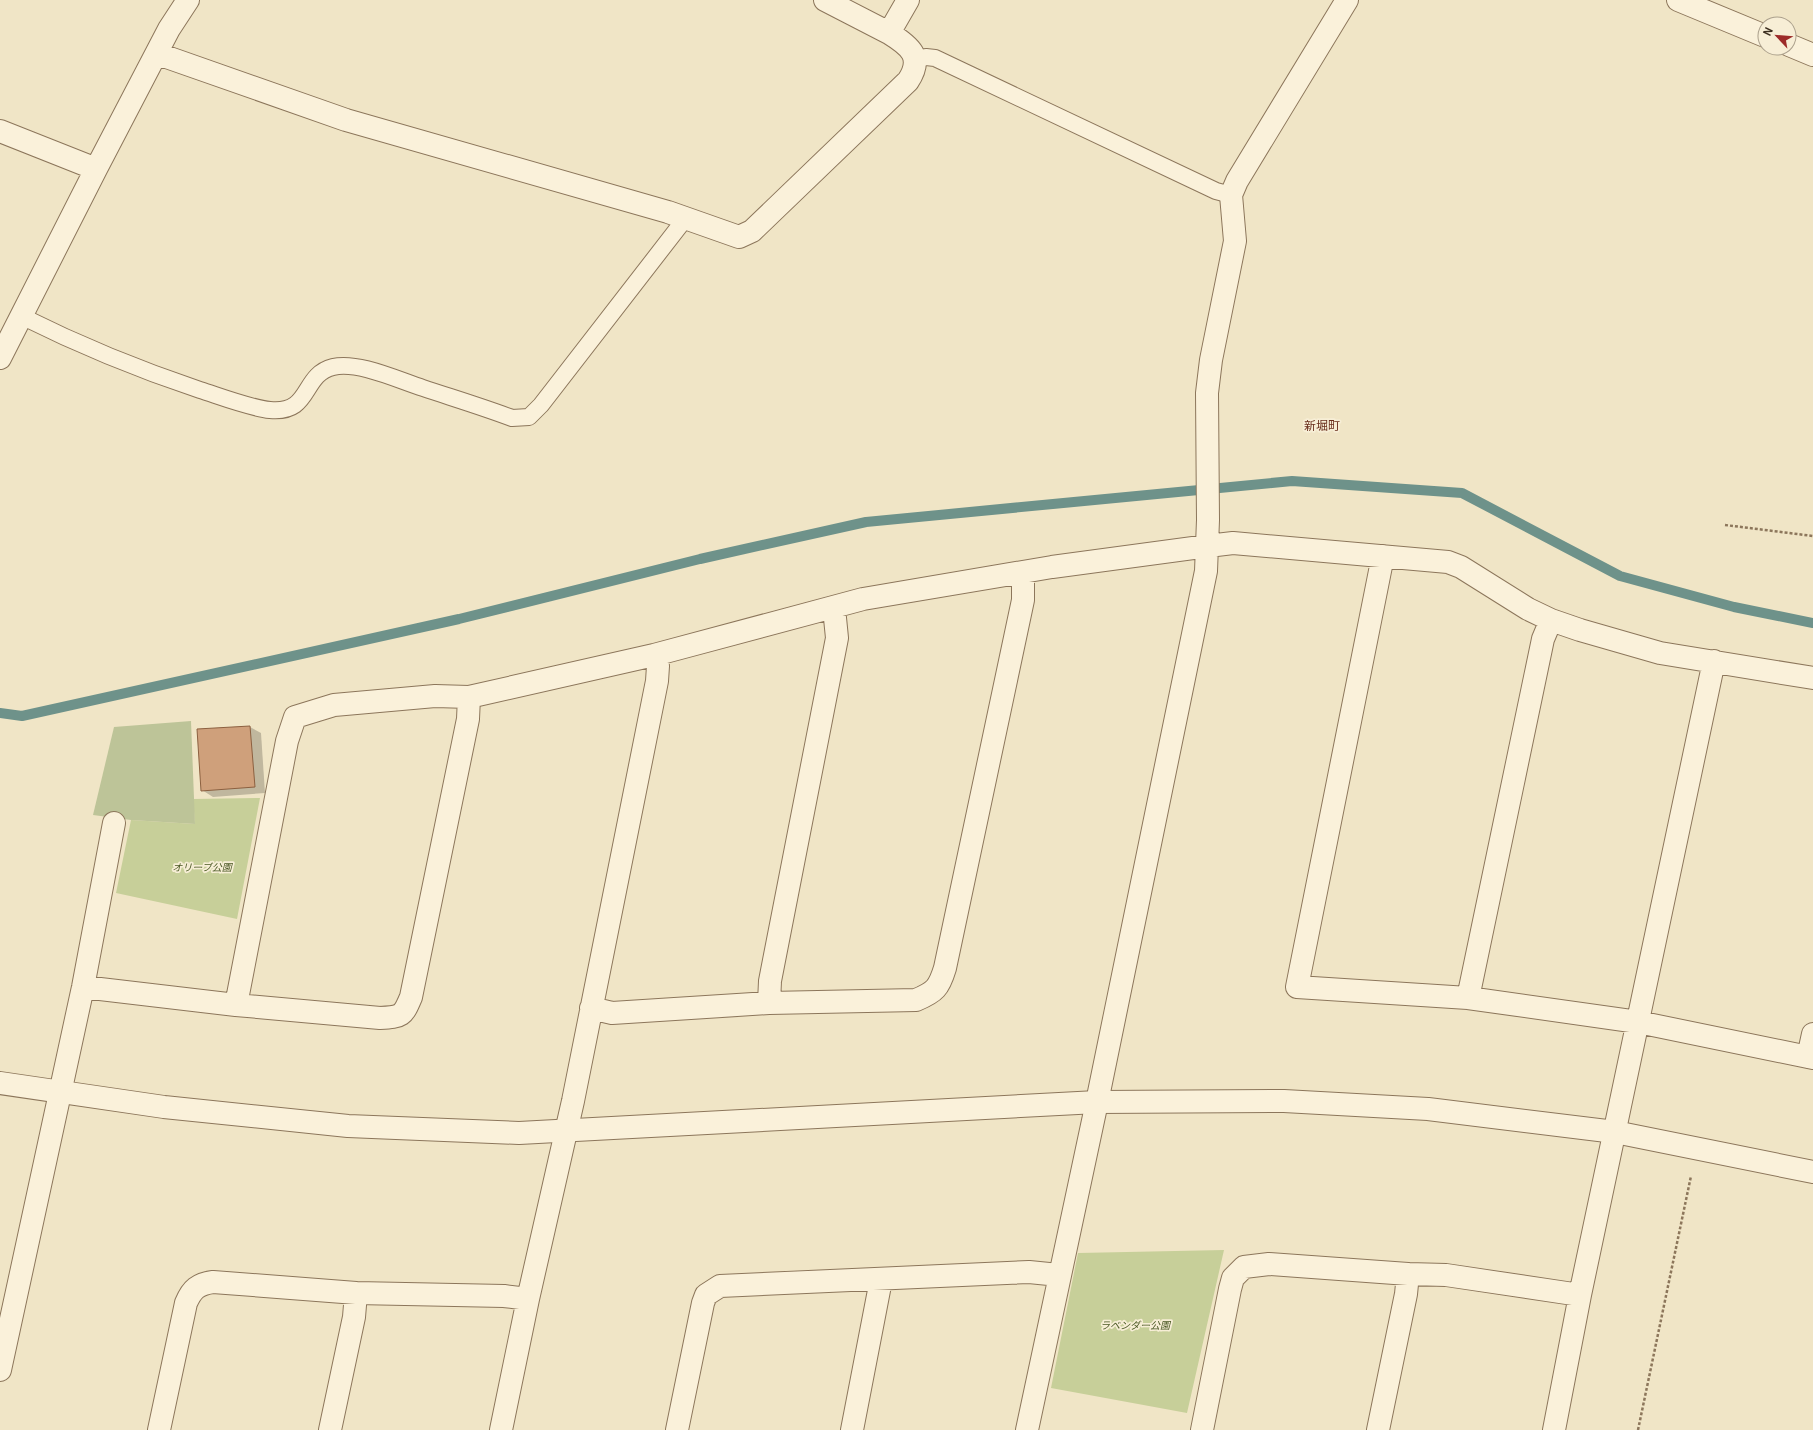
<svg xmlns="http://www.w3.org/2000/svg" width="1813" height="1430" viewBox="0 0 1813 1430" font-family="Georgia,'Noto Sans JP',serif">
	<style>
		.green { fill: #c7cf99 }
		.cemetery { fill: #bdc498 }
		.shadow { fill: #0003 }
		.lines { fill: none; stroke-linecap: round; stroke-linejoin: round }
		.stream { stroke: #6e928a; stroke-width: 10 }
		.building { fill: #cfa07b; stroke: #8c6040 }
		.service-casing { stroke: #8c765b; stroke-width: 18 }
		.minor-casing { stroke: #8c765b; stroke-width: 24 }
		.tertiary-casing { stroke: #8c765b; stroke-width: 24 }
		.path { stroke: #8c765b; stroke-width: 2.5; stroke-dasharray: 3 2; stroke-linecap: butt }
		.service { stroke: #faf1da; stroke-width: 16 }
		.minor { stroke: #faf1da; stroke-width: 22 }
		.tertiary { stroke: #faf1da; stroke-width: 22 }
		.labels { text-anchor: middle; stroke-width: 3.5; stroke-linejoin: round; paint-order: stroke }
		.park-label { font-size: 10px; font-style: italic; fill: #4b5925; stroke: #f7eed6 }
		.quarter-label { font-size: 12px; fill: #6a2f1d; stroke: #f7eed6 }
	</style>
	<rect width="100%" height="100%" fill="#f0e5c6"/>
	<!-- green -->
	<path class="green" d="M260,798L237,919L116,893L131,820L195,824L193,799Z
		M1224,1250L1187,1413L1051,1388L1078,1253Z"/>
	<!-- cemetery -->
	<path class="cemetery" d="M191,721L195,824L131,820L93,815L114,727Z"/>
	<!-- shadow -->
	<path class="shadow" d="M250,727L261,733L265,793L213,797L202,790L198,730Z"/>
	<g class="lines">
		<!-- stream -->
		<path class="stream" d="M0,713L22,716L459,619L700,559L866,522L1292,481L1462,493L1620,576L1734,607L1813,623"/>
	</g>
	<!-- building -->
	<path class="building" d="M250,726L255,787L201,791L197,729Z"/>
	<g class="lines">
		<defs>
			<path id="service" d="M915,60L926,57L935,58L1216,191L1231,195
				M21,316C81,346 137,369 200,390C219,396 250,408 270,410C312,414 301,375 333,367C358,361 398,380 423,388C453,398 483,407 512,418L529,417L541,405L685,219"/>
			<path id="minor" d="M825,0L889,33L908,0
				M1678,0L1765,36
				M1789,45L1813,55
				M158,54L346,120L668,212L739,237L752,231L908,81C924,57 910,46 889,33
				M0,131L96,169
				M0,358L96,169L169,29L188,0
				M1383,556L1297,987L1468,998L1638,1022L1813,1058
				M83,987L236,1005L380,1018C402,1017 403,1016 411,997L468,719L469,697
				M1468,998L1543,639L1551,620
				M769,1003L770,981L837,638L834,608
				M236,1005L287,741L295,717L334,705L435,696L469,697L654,655L863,599L1052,567L1208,546L1233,543L1448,562L1461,567L1528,609L1551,620L1580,630L1660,653L1813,678
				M591,1008L612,1013L769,1003L916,1000C935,992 939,988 945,968L1023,600V572
				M1808,1057L1813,1034
				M0,1370L83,987L114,823
				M159,1430L186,1303C192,1289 198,1284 213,1282L356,1293L504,1296L528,1299
				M330,1430L354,1317L356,1293
				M501,1430L528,1299L573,1101L657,681L658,666L654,655
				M677,1430L703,1303L706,1295L720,1286L1029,1272L1059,1275
				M852,1430L881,1280
				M1027,1430L1097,1102L1206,571L1208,520L1207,393L1211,360L1235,241L1231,195L1237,181L1347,0
				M1202,1430L1230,1289L1233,1278L1244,1267L1269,1264L1408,1274L1446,1275L1580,1295
				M1378,1430L1406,1294L1408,1274
				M1554,1430L1580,1295L1714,661"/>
			<path id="tertiary" d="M0,1083L164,1107L348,1126L519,1133L1097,1102L1284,1101L1428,1109L1615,1132L1813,1172"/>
		</defs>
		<!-- service casing -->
		<use href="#service" class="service-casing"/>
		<!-- minor casing -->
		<use href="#minor" class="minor-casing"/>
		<!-- tertiary casing -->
		<use href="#tertiary" class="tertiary-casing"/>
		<!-- path -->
		<path class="path" d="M1725,525L1813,536
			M1638,1430L1691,1176"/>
		<!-- service -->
		<use href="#service" class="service"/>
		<!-- minor -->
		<use href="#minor" class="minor"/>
		<!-- tertiary -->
		<use href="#tertiary" class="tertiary"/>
	</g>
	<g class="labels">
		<!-- park labels -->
		<g class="park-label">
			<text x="202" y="871">オリーブ公園</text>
			<text x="1135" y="1329">ラベンダー公園</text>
		</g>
		<!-- quarter labels -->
		<g class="quarter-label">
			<text x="1322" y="430">新堀町</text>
		</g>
	</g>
	<!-- north arrow -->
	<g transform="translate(1777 36) rotate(296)"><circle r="19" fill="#f7eed6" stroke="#aca18d"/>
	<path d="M0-3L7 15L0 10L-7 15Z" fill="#9d2b29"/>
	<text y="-6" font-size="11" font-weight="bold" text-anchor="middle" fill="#3c2e1f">N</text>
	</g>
</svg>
